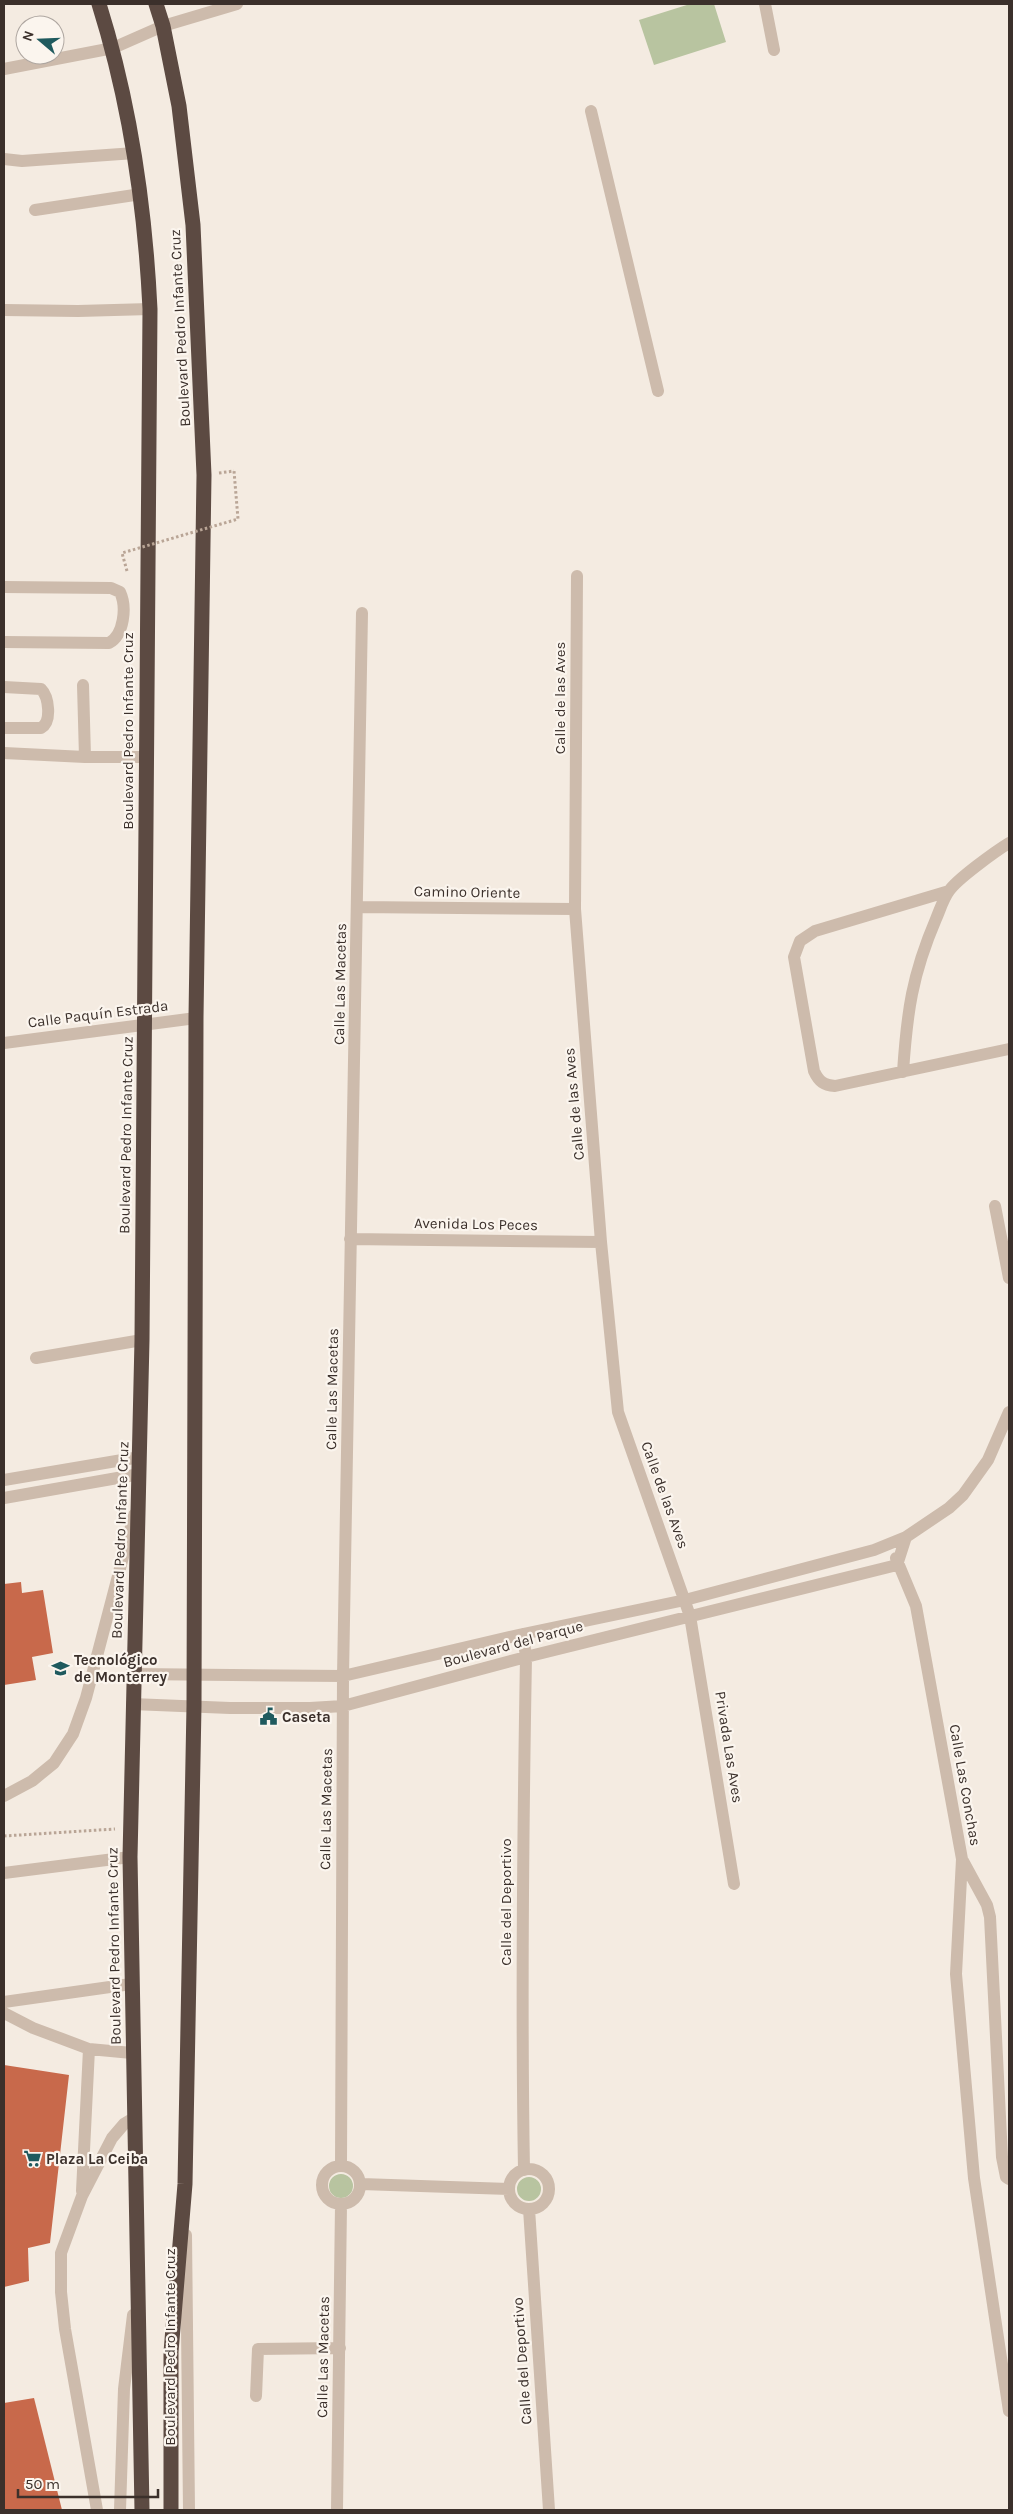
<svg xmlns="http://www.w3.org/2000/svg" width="1013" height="2514" viewBox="0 0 1013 2514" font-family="Karla,sans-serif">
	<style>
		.green { fill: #b8c4a0 }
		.building { fill: #c8694b }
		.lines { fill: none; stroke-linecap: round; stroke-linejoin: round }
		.path { stroke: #b9a596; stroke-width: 3; stroke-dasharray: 2.5 2.5; stroke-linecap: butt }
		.minor { stroke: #cdbbac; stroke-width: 12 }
		.highway { stroke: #5c4a42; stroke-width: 15 }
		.path-bridge { stroke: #b9a596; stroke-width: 3; stroke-dasharray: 2.5 2.5; stroke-linecap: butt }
		.labels { text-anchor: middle; stroke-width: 4.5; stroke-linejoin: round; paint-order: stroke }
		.street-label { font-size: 15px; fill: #3b302b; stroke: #fbf5ee }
		.poi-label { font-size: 15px; font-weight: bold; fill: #3b302b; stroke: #fbf5ee; text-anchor: start }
	</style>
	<rect width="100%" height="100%" fill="#f4ebe1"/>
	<!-- green -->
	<path class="green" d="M690,4H714L726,42L654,65L639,20Z
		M329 2186a12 12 0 1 1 24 0a12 12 0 1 1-24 0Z
		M517 2189a12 12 0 1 1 24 0a12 12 0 1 1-24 0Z"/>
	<!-- building -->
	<path class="building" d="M21,1582L22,1593L43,1590L53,1653L32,1657L36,1680L4,1685V1584Z
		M4,2065L69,2075L50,2243L28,2248L29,2281L4,2287Z
		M34,2398L62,2510H4V2403Z"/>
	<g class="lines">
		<!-- path -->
		<path class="path" d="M219,473L234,471
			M4,1836L115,1829"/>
		<!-- minor -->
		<path class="minor" d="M765,4L774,50
			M4,69L113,48L163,26L237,4
			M591,111L658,391
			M4,159L22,161L135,153
			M35,210L141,194
			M4,310L78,311L150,309
			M577,576L575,909L601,1242L618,1412L690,1616L734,1884
			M4,587L111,588L120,592C127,607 124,635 109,643L4,642
			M83,685L85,757H145
			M4,687L41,689C49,697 52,722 41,728H4
			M4,753L85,757
			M949,891L815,931L800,941L794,957L814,1071C819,1082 824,1085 835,1086L1009,1049
			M358,907L575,909
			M4,1043L196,1018
			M903,1072C907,1012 912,975 936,919C940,910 943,899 949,891C957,879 996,851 1009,843
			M995,1206L1009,1278
			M350,1239L601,1242
			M36,1358L142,1340
			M4,1480L140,1457
			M4,1498L140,1474
			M896,1558L916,1606L962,1859L987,1905L990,1917L1002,2157L1006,2177L1009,2179
			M523,1634L526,1657C523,1828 521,1999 524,2170
			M134,1674L343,1676L523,1634L685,1600L874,1550L906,1537L949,1508L963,1495L988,1460L1009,1412
			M132,1704L230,1708H310L343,1706L526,1657L897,1565L906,1537
			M4,1796L32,1781L54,1763L73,1734L86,1698L134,1515
			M962,1859L956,1974L974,2178L1009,2411
			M4,1873L130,1857
			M4,2002L131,1984
			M4,2013L33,2028L89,2049L82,2191
			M89,2049L132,2053
			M322 2185a19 19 0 1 1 38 0a19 19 0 1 1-38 0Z
			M341,2166L343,1676L362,613
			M509 2189a20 20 0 1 1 40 0a20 20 0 1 1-40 0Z
			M361,2184L509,2189
			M529,2209L549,2510
			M186,2235L189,2510
			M256,2396L258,2349L340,2348
			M97,2510L65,2329L61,2292V2253L82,2196L112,2138L124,2124L134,2118
			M120,2510L124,2389L133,2315
			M337,2510L341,2205"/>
		<!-- highway -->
		<path class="highway" d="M99,4C130,103 145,205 150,309L142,1340L130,1857L142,2510
			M156,4L163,26L179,106L193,225L204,475L196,1018L194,1706L185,2184L171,2352V2510"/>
		<!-- path-bridge -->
		<path class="path-bridge" d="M127,571L122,553L238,519L234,471"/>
	</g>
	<!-- icons -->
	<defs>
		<symbol id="university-bare" viewBox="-9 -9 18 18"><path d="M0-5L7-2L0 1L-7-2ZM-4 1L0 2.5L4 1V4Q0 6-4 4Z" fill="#1f5a5e" stroke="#fbf5ee" stroke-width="2.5" paint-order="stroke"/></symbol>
		<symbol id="civic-bare" viewBox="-9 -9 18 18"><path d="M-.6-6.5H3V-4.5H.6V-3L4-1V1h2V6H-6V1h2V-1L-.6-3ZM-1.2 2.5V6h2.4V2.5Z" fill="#1f5a5e" stroke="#fbf5ee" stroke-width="2.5" paint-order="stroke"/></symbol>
		<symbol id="supermarket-bare" viewBox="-9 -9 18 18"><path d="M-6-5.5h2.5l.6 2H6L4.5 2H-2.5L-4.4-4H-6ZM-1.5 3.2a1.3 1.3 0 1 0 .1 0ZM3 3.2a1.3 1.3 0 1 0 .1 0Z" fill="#1f5a5e" stroke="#fbf5ee" stroke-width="2.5" paint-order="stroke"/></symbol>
	</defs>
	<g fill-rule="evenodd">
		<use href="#university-bare" x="48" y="1656" width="25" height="25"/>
		<use href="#civic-bare" x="256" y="1704" width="25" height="25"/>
		<use href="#supermarket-bare" x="20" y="2146" width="25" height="25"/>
	</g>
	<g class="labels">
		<!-- street labels -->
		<g class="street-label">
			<text transform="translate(180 328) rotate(-93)" y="5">Boulevard Pedro Infante Cruz</text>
			<text transform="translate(560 698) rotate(-90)" y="5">Calle de las Aves</text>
			<text transform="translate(128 731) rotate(-90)" y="5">Boulevard Pedro Infante Cruz</text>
			<text transform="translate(467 892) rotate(1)" y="5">Camino Oriente</text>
			<text transform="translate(340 984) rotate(-89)" y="5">Calle Las Macetas</text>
			<text transform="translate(98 1014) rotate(-7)" y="5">Calle Paquín Estrada</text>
			<text transform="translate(574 1104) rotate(-95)" y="5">Calle de las Aves</text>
			<text transform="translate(126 1135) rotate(-89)" y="5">Boulevard Pedro Infante Cruz</text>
			<text transform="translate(476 1224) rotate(1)" y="5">Avenida Los Peces</text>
			<text transform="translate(332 1389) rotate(-89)" y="5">Calle Las Macetas</text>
			<text transform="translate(665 1495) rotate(70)" y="5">Calle de las Aves</text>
			<text transform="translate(120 1540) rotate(-88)" y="5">Boulevard Pedro Infante Cruz</text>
			<text transform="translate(513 1644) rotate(-15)" y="5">Boulevard del Parque</text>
			<text transform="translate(729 1747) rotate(81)" y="5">Privada Las Aves</text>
			<text transform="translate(965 1785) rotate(80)" y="5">Calle Las Conchas</text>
			<text transform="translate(326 1809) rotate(-89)" y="5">Calle Las Macetas</text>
			<text transform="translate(506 1902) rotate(-90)" y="5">Calle del Deportivo</text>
			<text transform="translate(114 1946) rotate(-91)" y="5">Boulevard Pedro Infante Cruz</text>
			<text transform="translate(170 2347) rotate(-90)" y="5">Boulevard Pedro Infante Cruz</text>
			<text transform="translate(323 2357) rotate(-89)" y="5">Calle Las Macetas</text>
			<text transform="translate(522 2361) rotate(-94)" y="5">Calle del Deportivo</text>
		</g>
		<!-- poi labels -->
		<g class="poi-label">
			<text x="74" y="1665">Tecnológico<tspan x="74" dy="17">de Monterrey</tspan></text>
			<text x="282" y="1722">Caseta</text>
			<text x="46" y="2164">Plaza La Ceiba</text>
		</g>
	</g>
	<!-- border -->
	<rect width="1013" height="2514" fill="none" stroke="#3b302b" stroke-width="10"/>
	<!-- north arrow -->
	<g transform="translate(40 40) rotate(289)"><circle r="24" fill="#fbf5ee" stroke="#aea6a0"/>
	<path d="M0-4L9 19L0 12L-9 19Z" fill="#1f5a5e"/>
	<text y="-8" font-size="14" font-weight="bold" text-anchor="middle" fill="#3b302b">N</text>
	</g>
	<!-- scale -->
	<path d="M18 2489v8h140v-8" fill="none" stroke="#3b302b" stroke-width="2.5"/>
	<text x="25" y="2489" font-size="15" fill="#3b302b" stroke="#fbf5ee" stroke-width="4" paint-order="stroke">50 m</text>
</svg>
